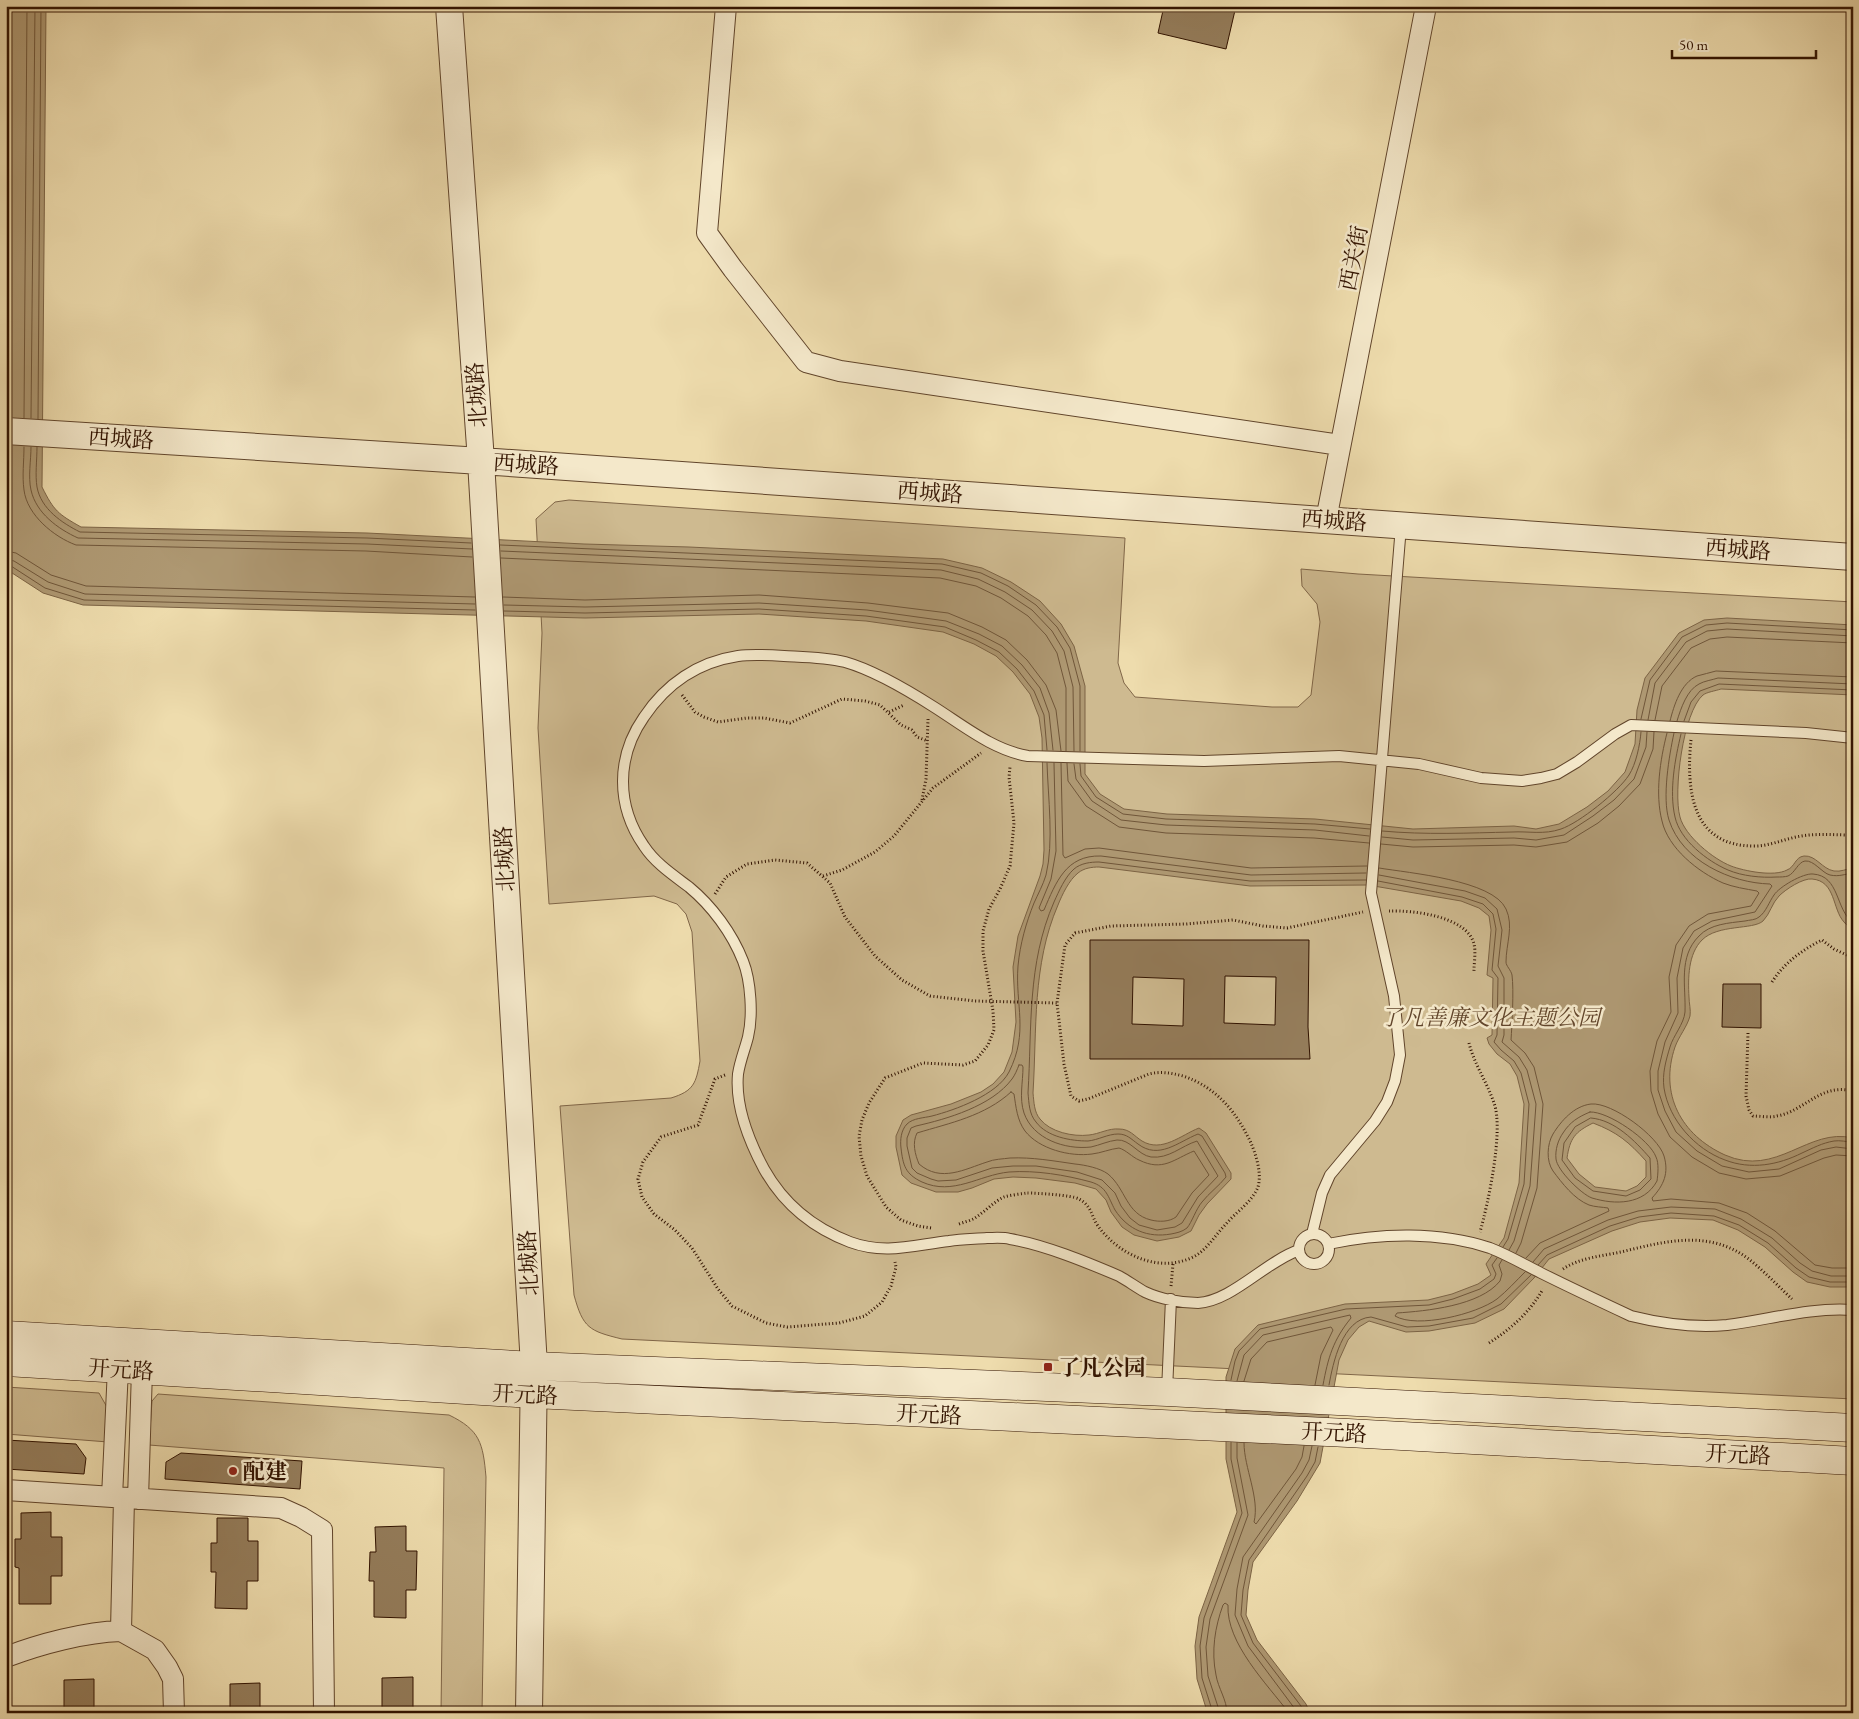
<svg xmlns="http://www.w3.org/2000/svg" width="1859" height="1719" viewBox="0 0 1859 1719" font-family="'EB Garamond','Noto Serif SC',serif">
	<style>
		.green { fill: #ceba90; stroke: #806648 }
		.water { fill: #ae9872; stroke: #7c6344; fill-rule: evenodd }
		.lines { fill: none; stroke-linecap: round; stroke-linejoin: round }
		.shore { stroke: #705639; stroke-width: 1 }
		.building { fill: #947c5a; stroke: #321300; fill-rule: evenodd }
		.service-casing { stroke: #61452b; stroke-width: 12 }
		.minor-casing { stroke: #61452b; stroke-width: 22 }
		.tertiary-casing { stroke: #61452b; stroke-width: 28 }
		.secondary-casing { stroke: #321300; stroke-width: 29 }
		.path { stroke: #321300; stroke-width: 3; stroke-dasharray: 1 2.5; stroke-linecap: butt }
		.service { stroke: #f4e8ca; stroke-width: 10 }
		.minor { stroke: #f4e8ca; stroke-width: 20 }
		.tertiary { stroke: #f4e8ca; stroke-width: 26 }
		.secondary { stroke: #f4e8ca; stroke-width: 28 }
		.poi-dot { fill: #8f2418; stroke: #f4e8ca; stroke-width: 2 }
		.labels { text-anchor: middle; stroke-width: 5; stroke-linejoin: round; paint-order: stroke }
		.street-label { font-size: 22px; fill: #321300; stroke: #f4e8ca }
		.park-label { font-size: 22px; font-style: italic; fill: #61452b; stroke: #f4e8ca }
		.poi-label { font-size: 22px; font-weight: bold; fill: #321300; stroke: #f4e8ca; text-anchor: start }
	</style>
	<rect width="100%" height="100%" fill="#eedcad"/>
	<filter id="stains"><feTurbulence type="fractalNoise" baseFrequency=".004" numOctaves="4"/><feColorMatrix values="0 0 0 0 .2 0 0 0 0 .09 0 0 0 0 .02 0 0 0 .5 -.17"/></filter>
	<radialGradient id="worn" r=".72"><stop offset=".6" stop-color="#630" stop-opacity="0"/><stop offset="1" stop-color="#630" stop-opacity=".3"/></radialGradient>
	<!-- green -->
	<path class="green" d="M569,500L1125,538L1118,663L1124,683L1135,697L1272,707H1298L1311,695L1320,622L1317,604L1302,586L1301,569L1358,574L1853,602V1399L622,1339C589,1331 583,1328 574,1295L560,1106L671,1098C694,1091 696,1083 700,1061L692,932L686,914L677,904L654,896L549,904L538,728L542,633L536,519L555,502Z
		M6,1387L99,1393L108,1409V1442L6,1434Z
		M158,1394L449,1415C480,1430 483,1443 486,1477L482,1713H441L444,1468L149,1445L152,1401Z"/>
	<!-- water -->
	<path class="water" d="M6,6H46L42,487C54,511 58,514 81,527L367,533L584,544L689,547L943,559L982,568L1011,582L1040,601L1061,624L1074,646L1085,686V774L1100,794L1124,809L1167,814L1315,819L1413,829L1514,826L1536,829L1559,824L1587,807L1608,791L1625,772L1635,744L1637,710L1645,678L1679,633L1704,620L1727,618L1853,625V695L1721,689C1715,691 1707,692 1703,695C1683,712 1673,792 1680,817C1685,836 1713,859 1731,866C1744,871 1774,877 1787,870C1795,867 1795,857 1804,856C1816,855 1822,869 1834,871C1841,872 1846,869 1853,868V929C1850,927 1846,925 1844,922C1832,909 1836,881 1812,879C1803,878 1786,889 1779,896C1772,903 1770,914 1763,921C1753,930 1718,924 1702,940C1688,954 1688,978 1689,997C1689,1003 1691,1010 1690,1016C1687,1027 1679,1036 1675,1047C1659,1094 1681,1135 1725,1155C1777,1178 1808,1127 1853,1138V1287H1830L1807,1282L1793,1272L1765,1247L1738,1230L1713,1220L1670,1218L1640,1222L1612,1231L1549,1259L1534,1278L1504,1309L1475,1323L1429,1331L1406,1332L1369,1321L1359,1327L1348,1340L1339,1360L1320,1463L1297,1501L1253,1562L1248,1590L1246,1615L1257,1640L1306,1704L1310,1713H1210L1206,1708L1197,1679L1195,1646L1199,1617L1237,1512L1226,1459V1377L1235,1349L1258,1325L1345,1304L1428,1300L1452,1294L1478,1284L1491,1275L1486,1264L1504,1238L1519,1183L1524,1104L1517,1076L1510,1064L1497,1054L1489,1044L1487,1038L1492,1035L1493,978L1487,975L1491,930L1489,916L1479,908L1461,901L1368,885L1250,886L1099,867C1092,867 1084,868 1078,873C1069,880 1062,895 1058,905C1032,965 1037,1029 1033,1093C1034,1102 1034,1112 1040,1119C1050,1132 1073,1137 1089,1135C1099,1134 1109,1128 1119,1129C1130,1129 1134,1136 1142,1141C1162,1153 1181,1135 1199,1128L1206,1133L1231,1173V1179L1207,1204L1199,1215L1191,1231L1179,1237L1157,1241L1134,1235L1122,1227L1111,1212L1106,1200L1096,1189L1075,1183L1036,1178L1013,1177L994,1179L972,1188L958,1192H936L911,1183L902,1175L896,1147V1136L903,1120L911,1115L951,1104L981,1092L993,1084L1004,1072L1012,1052L1016,1022L1013,967L1018,936L1040,876L1043,864L1044,850L1042,738L1039,717L1030,694L1013,672L996,656L974,644L943,632L866,621L759,614L585,618L83,605L43,593L9,571L6,568ZM1593,1123C1617,1132 1629,1142 1646,1161V1177L1637,1186L1626,1191L1595,1187L1579,1174L1567,1158C1570,1138 1575,1132 1593,1123Z"/>
	<g class="lines">
		<!-- shore -->
		<path class="shore" d="M24,418L27,6
			M31,418L35,6
			M38,419L41,6
			M24,447C24,461 22,476 24,490C27,515 54,537 76,545L366,551L472,557
			M31,447C31,460 28,477 31,490C36,513 58,529 78,538L367,544L472,549
			M37,447C37,460 35,475 37,487C41,509 62,523 80,532L367,538L471,543
			M500,545L942,564L981,573L1008,586L1036,605L1057,627L1070,648L1080,686V751
			M6,551L16,553L51,575L86,586L475,597
			M501,551L941,570L978,579L1005,592L1032,610L1052,631L1064,651L1073,687L1074,751
			M501,558L940,578L976,586L1001,598L1028,616L1046,635L1057,653L1066,688V751
			M6,559L14,561L48,582L85,594L475,604
			M6,565L11,566L45,588L84,600L475,610
			M503,597L585,600L759,595L868,603L948,613L982,627L1006,640L1027,660L1046,685L1056,710L1061,751
			M504,605L585,607L759,603L867,610L946,621L979,634L1002,646L1022,665L1040,688L1049,713L1053,750
			M504,611L585,613L759,609L866,616L945,627L976,640L999,652L1017,669L1034,691L1044,715L1047,750
			M1641,719L1650,680L1682,637L1706,625L1727,623L1853,630
			M1648,720L1655,683L1686,642L1707,631L1727,629L1853,636
			M1655,720L1662,686L1691,648L1710,639L1727,637L1853,643
			M1670,721C1674,705 1681,683 1697,676C1703,674 1710,673 1716,671L1853,677
			M1677,721C1681,708 1687,690 1699,684C1704,681 1712,680 1718,678L1853,684
			M1684,721L1691,702L1700,691L1719,684L1853,690
			M1667,733C1660,760 1655,794 1662,821C1668,848 1698,872 1723,883C1733,887 1746,889 1757,891L1759,893L1751,906L1708,914L1689,926L1676,945L1669,977L1671,1012L1657,1041L1650,1071L1651,1091L1658,1114L1670,1137L1692,1157L1719,1173L1746,1179L1780,1176L1824,1158L1836,1155L1853,1156
			M1674,733C1669,756 1662,798 1669,820C1682,861 1731,883 1770,884L1772,886L1755,912L1712,921L1694,931L1683,948L1677,978L1678,1013L1665,1042L1658,1071V1090L1665,1111L1676,1132L1697,1151L1722,1166L1749,1172L1779,1169L1821,1150L1836,1147L1853,1149
			M1681,734C1675,759 1669,791 1675,817C1680,840 1707,861 1728,870C1742,876 1761,878 1777,877C1780,877 1785,877 1788,876C1795,873 1798,862 1805,861C1814,860 1822,873 1830,875C1839,877 1845,874 1853,873
			M1047,763C1048,797 1054,842 1046,875C1043,885 1038,894 1034,903C1026,923 1020,944 1018,966C1015,1005 1029,1032 1009,1072C997,1095 955,1110 932,1116C924,1118 913,1118 907,1124C901,1130 900,1140 901,1148C903,1165 905,1174 922,1182C953,1196 979,1175 1009,1172C1036,1170 1065,1175 1091,1182C1107,1187 1108,1197 1115,1210C1128,1230 1148,1238 1171,1234C1176,1233 1182,1232 1187,1228C1192,1222 1196,1209 1202,1202C1209,1193 1219,1186 1226,1177L1225,1173L1202,1136L1198,1134C1178,1142 1159,1160 1138,1144C1131,1139 1127,1134 1118,1134C1108,1134 1098,1140 1088,1141C1071,1141 1047,1137 1036,1122C1029,1114 1029,1103 1028,1093C1032,1027 1027,964 1054,902C1059,891 1065,877 1074,869C1081,863 1091,862 1099,862L1250,881L1366,880
			M1054,763L1056,851L1051,879L1039,908L1041,911L1044,910C1056,882 1066,855 1101,856L1251,875L1366,873
			M1061,763L1063,855L1065,858L1085,849L1099,848L1251,868L1367,866
			M1067,763L1068,781L1086,806L1119,827L1166,833L1314,838L1369,843
			M1074,764L1076,779L1092,801L1121,820L1166,825L1315,830L1369,836
			M1080,764L1081,776L1096,797L1123,814L1166,819L1315,824L1370,829
			M1382,831C1426,835 1468,833 1512,832C1528,831 1544,835 1561,829C1579,823 1618,792 1629,775C1636,764 1640,745 1641,732
			M1382,837L1413,840L1514,838L1536,840L1564,835L1593,816L1614,800L1634,779L1646,747L1647,732
			M1381,844L1413,847L1514,845L1536,847L1567,842L1598,823L1619,806L1640,784L1653,749L1654,732
			M1379,868C1409,873 1493,880 1506,909C1514,926 1506,944 1506,962C1506,966 1511,970 1512,975C1514,990 1512,1025 1511,1040L1525,1053L1534,1067L1543,1104L1537,1188L1521,1243L1516,1253
			M1379,875L1465,891L1485,898L1497,909L1502,930L1498,966L1504,978V1035L1502,1042L1519,1057L1527,1070L1536,1104L1530,1186L1514,1241L1509,1250
			M1378,881L1462,897L1483,904L1493,914L1496,929L1492,970L1498,978L1497,1035L1494,1042L1501,1050L1514,1061L1521,1073L1529,1104L1524,1184L1508,1239L1503,1247
			M1853,923C1835,909 1840,876 1813,874C1803,873 1779,887 1774,895C1769,902 1766,912 1759,917C1756,920 1749,920 1745,921C1729,923 1710,924 1699,936C1678,957 1686,986 1685,1012C1684,1024 1673,1036 1670,1047C1666,1060 1662,1074 1664,1088C1669,1120 1695,1149 1725,1160C1751,1170 1778,1165 1802,1153C1813,1148 1822,1143 1834,1141C1840,1140 1847,1142 1853,1142
			M1019,1065H1022L1023,1067C1023,1082 1019,1098 1024,1113C1033,1139 1065,1150 1091,1147C1100,1145 1108,1141 1117,1140C1130,1139 1138,1155 1151,1157C1169,1159 1181,1146 1197,1141L1218,1176L1198,1197L1182,1223L1175,1227L1157,1230L1139,1225L1130,1218L1121,1206L1115,1193L1102,1180L1077,1172L1036,1166H1013L992,1168L956,1180L938,1181L931,1179L917,1173L912,1168L907,1146V1138L911,1128L916,1126C947,1119 992,1106 1012,1079C1015,1075 1017,1070 1019,1065Z
			M1011,1092L1014,1094C1016,1107 1017,1120 1025,1131C1039,1149 1070,1157 1092,1154C1101,1153 1110,1149 1119,1148C1126,1150 1132,1157 1139,1160C1163,1172 1174,1159 1194,1151L1209,1175L1192,1193L1176,1217C1169,1222 1159,1222 1151,1220C1126,1214 1126,1189 1108,1174C1100,1168 1085,1165 1075,1164C1054,1161 1032,1157 1010,1158C1003,1159 994,1159 987,1162C965,1169 941,1183 919,1164C915,1154 912,1143 917,1133C950,1123 985,1116 1011,1092Z
			M1590,1112C1608,1111 1650,1140 1656,1157C1659,1163 1658,1174 1657,1181C1644,1205 1615,1205 1592,1198C1581,1194 1557,1170 1556,1159C1555,1150 1558,1140 1563,1133C1570,1122 1578,1117 1590,1112Z
			M1591,1118C1615,1120 1635,1141 1650,1158L1651,1179L1640,1190L1626,1196L1593,1191L1575,1178L1562,1160L1564,1143L1575,1127Z
			M1526,1258L1540,1243L1609,1211L1608,1208C1602,1207 1595,1207 1589,1205C1574,1199 1562,1183 1553,1171C1546,1161 1547,1144 1553,1134C1561,1121 1574,1106 1591,1104C1612,1102 1658,1136 1664,1156C1669,1173 1664,1185 1652,1198L1653,1201L1671,1199L1719,1203L1747,1213L1775,1231L1815,1265L1832,1268H1853
			M1502,1260L1499,1265L1502,1274L1500,1281C1480,1306 1426,1311 1397,1313L1395,1316C1417,1329 1477,1314 1497,1299C1507,1291 1516,1281 1525,1272
			M1533,1262L1544,1249L1608,1220L1638,1211L1671,1207L1715,1209L1741,1219L1772,1238L1800,1263L1812,1271L1831,1276H1853
			M1538,1265L1547,1255L1610,1226L1639,1217L1671,1213L1714,1216L1739,1225L1768,1243L1796,1268L1809,1277L1830,1282H1853
			M1231,1380L1235,1361L1239,1351L1260,1329L1346,1309L1429,1305L1453,1299L1480,1289L1494,1279L1496,1274L1492,1265L1497,1258
			M1237,1381L1244,1355L1263,1335L1350,1315L1351,1318C1333,1340 1328,1358 1323,1385
			M1244,1381L1251,1359L1267,1342L1331,1327L1333,1330L1321,1355L1315,1385
			M1329,1385C1333,1363 1342,1319 1371,1317L1407,1327L1429,1326L1473,1318L1501,1304L1531,1275
			M1244,1443C1244,1468 1260,1498 1254,1522L1256,1524L1296,1469L1302,1457L1304,1446
			M1213,1713L1202,1678L1200,1646L1204,1618L1242,1513L1231,1459V1442
			M1220,1713L1208,1676L1206,1647L1210,1619L1248,1515L1237,1458V1443
			M1227,1713C1227,1700 1218,1688 1216,1675C1211,1651 1215,1627 1223,1605L1225,1603L1228,1605C1226,1643 1267,1684 1289,1713
			M1298,1713L1248,1646L1235,1615L1237,1589L1243,1557L1302,1473L1309,1460L1312,1446
			M1304,1713L1301,1706L1253,1643L1241,1615L1243,1590L1249,1560L1307,1476L1315,1462L1318,1447"/>
	</g>
	<!-- building -->
	<path class="building" d="M1164,6H1236L1226,49L1158,33Z
		M1090,940H1309L1308,1027L1310,1059H1090ZM1225,976L1276,977L1275,1025L1224,1023ZM1133,977L1184,979L1183,1026L1132,1024Z
		M1723,984H1761V1028L1722,1027Z
		M6,1440L76,1444L86,1458L84,1474L6,1469Z
		M181,1453L302,1461L300,1489L165,1479L166,1462Z
		M51,1512V1537H62V1576H51V1604H19V1568L15,1567V1539H21V1513Z
		M217,1518H248V1541H258V1581H247V1609L215,1608L216,1572H211V1543H217Z
		M406,1526V1551H417L416,1590H406V1618L374,1617V1581H369L370,1552H376L375,1527Z
		M413,1677V1713H382V1678Z
		M94,1679V1713H64V1680Z
		M260,1683V1713H230V1684Z"/>
	<g class="lines">
		<defs>
			<path id="service" d="M1312,1234L1322,1193L1330,1175L1375,1121L1387,1102L1395,1081L1400,1055L1394,996L1371,893L1401,526
				M1299 1249a15 15 0 1 1 30 0a15 15 0 1 1-30 0Z
				M1328,1244C1380,1233 1439,1231 1490,1248C1508,1255 1525,1265 1541,1273C1571,1288 1601,1302 1631,1316C1663,1324 1693,1328 1727,1325C1769,1320 1809,1307 1853,1310
				M1299,1250C1265,1262 1232,1301 1198,1303C1181,1303 1160,1299 1145,1292C1136,1287 1128,1281 1119,1276C1086,1262 1045,1245 1010,1239C1003,1237 994,1238 987,1238C974,1239 961,1239 949,1241C914,1245 885,1255 850,1242C813,1228 783,1203 764,1169C749,1141 735,1106 738,1074C740,1061 745,1049 748,1037C753,1016 751,981 743,961C732,933 712,906 689,887C673,875 655,863 644,846C616,806 616,757 644,717C666,684 698,662 738,656C752,654 769,655 784,656C804,657 825,657 845,662C873,670 909,691 934,707C964,726 993,750 1028,756L1204,761L1339,756L1419,764L1481,778L1522,781L1541,778L1557,774L1577,762L1615,734L1631,725L1806,733L1853,738
				M1167,1391L1171,1299"/>
			<path id="minor" d="M726,6L707,233L733,269L806,362L840,371L1340,445
				M1326,520L1426,6
				M6,1490L281,1508L301,1517L322,1530L324,1713
				M112,1497L118,1368
				M124,1498L121,1631L155,1650L167,1667L173,1679L174,1713
				M138,1499L142,1370
				M6,1657C40,1644 85,1632 121,1631"/>
			<path id="tertiary" d="M449,6L481,461L534,1366L529,1713
				M6,431L481,461L1853,557"/>
			<path id="secondary" d="M6,1335L534,1366L1167,1392L1853,1428
				M6,1362L533,1394L1348,1433L1853,1461"/>
		</defs>
		<!-- service casing -->
		<use href="#service" class="service-casing"/>
		<!-- minor casing -->
		<use href="#minor" class="minor-casing"/>
		<!-- tertiary casing -->
		<use href="#tertiary" class="tertiary-casing"/>
		<!-- secondary casing -->
		<use href="#secondary" class="secondary-casing"/>
		<!-- path -->
		<path class="path" d="M682,695L695,712L704,717L718,722L747,718H764L790,723L842,699L865,701L880,705L901,725L912,730L917,737L928,741
			M889,712L904,705
			M1691,740C1686,789 1691,847 1755,846C1769,846 1782,840 1796,837C1814,833 1834,835 1853,835
			M922,800L926,779L928,719
			M823,876L842,870L875,852L894,836L933,788L981,753
			M715,894L726,877L747,864L775,860L807,863L830,883L845,917L875,956L902,980L930,996L975,1001L1057,1003
			M1389,911C1412,910 1467,916 1474,944C1476,952 1474,963 1474,971
			M1772,982C1784,963 1802,950 1822,940L1834,949L1853,958
			M1748,1033L1746,1096L1749,1110L1753,1116C1761,1116 1770,1118 1777,1116C1805,1111 1820,1083 1853,1091
			M1469,1043C1474,1064 1487,1082 1494,1103C1504,1130 1488,1204 1480,1232
			M725,1075L715,1079L698,1125L661,1137L643,1162L638,1179L642,1197L654,1214L675,1230L692,1248L718,1289L732,1306L766,1323L787,1327L839,1323L865,1316L882,1302L891,1286L896,1267L895,1262
			M959,1224C964,1222 969,1221 973,1219C984,1213 993,1202 1004,1197C1011,1195 1020,1194 1027,1193C1036,1193 1072,1195 1079,1199C1092,1206 1091,1216 1098,1226C1118,1254 1157,1273 1191,1258C1206,1252 1215,1235 1226,1224C1236,1212 1252,1202 1258,1187C1262,1173 1256,1155 1251,1143C1236,1111 1216,1087 1183,1076C1171,1073 1161,1071 1149,1074L1088,1099L1079,1101L1071,1096L1064,1064L1057,1003L1065,945L1075,933L1111,926L1186,924L1233,920L1263,926L1287,928L1363,912
			M931,1228L918,1226L901,1220L886,1207L867,1176L861,1156L859,1136L862,1120L869,1103L885,1078L923,1063L963,1065L975,1061L988,1045L994,1030L993,1011L983,951V931L989,909L1000,889L1010,866L1014,823L1009,777L1010,767
			M1563,1269C1579,1258 1602,1256 1621,1252C1666,1241 1710,1229 1750,1260C1765,1272 1778,1286 1792,1299
			M1171,1286L1173,1264
			M1489,1343C1511,1329 1530,1312 1543,1289"/>
		<!-- service -->
		<use href="#service" class="service"/>
		<!-- minor -->
		<use href="#minor" class="minor"/>
		<!-- tertiary -->
		<use href="#tertiary" class="tertiary"/>
		<!-- secondary -->
		<use href="#secondary" class="secondary"/>
	</g>
	<!-- markers -->
	<g class="poi-dot">
		<rect x="1043" y="1362" width="10" height="10" rx="2.5"/>
		<circle cx="233" cy="1471" r="5"/>
	</g>
	<g class="labels">
		<!-- street labels -->
		<g class="street-label">
			<text transform="translate(1353 258) rotate(-79)" y="8">西关街</text>
			<text transform="translate(476 395) rotate(-94)" y="8">北城路</text>
			<text transform="translate(121 438) rotate(4)" y="8">西城路</text>
			<text transform="translate(526 464) rotate(4)" y="8">西城路</text>
			<text transform="translate(930 492) rotate(4)" y="8">西城路</text>
			<text transform="translate(1334 520) rotate(4)" y="8">西城路</text>
			<text transform="translate(1738 549) rotate(4)" y="8">西城路</text>
			<text transform="translate(504 859) rotate(-93)" y="8">北城路</text>
			<text transform="translate(528 1263) rotate(-93)" y="8">北城路</text>
			<text transform="translate(121 1369) rotate(4)" y="8">开元路</text>
			<text transform="translate(525 1394) rotate(3)" y="8">开元路</text>
			<text transform="translate(929 1414) rotate(3)" y="8">开元路</text>
			<text transform="translate(1334 1432) rotate(3)" y="8">开元路</text>
			<text transform="translate(1738 1454) rotate(3)" y="8">开元路</text>
		</g>
		<!-- park labels -->
		<g class="park-label">
			<text x="1490" y="1025">了凡善廉文化主题公园</text>
		</g>
		<!-- poi labels -->
		<g class="poi-label">
			<text x="1058" y="1375">了凡公园</text>
			<text x="243" y="1479">配建</text>
		</g>
	</g>
	<!-- margin -->
	<rect width="1859" height="1719" fill="none" stroke="#eedcad" stroke-width="25"/>
	<rect x="8" y="8" width="1844" height="1704" fill="none" stroke="#321300" stroke-width="2.5"/>
	<rect x="12" y="12" width="1834" height="1694" fill="none" stroke="#321300"/>
	<!-- scale -->
	<path d="M1672 50v8h144v-8" fill="none" stroke="#321300" stroke-width="2.5"/>
	<text x="1679" y="50" font-size="15" fill="#321300" stroke="#f4e8ca" stroke-width="4" paint-order="stroke">50 m</text>
	<rect width="100%" height="100%" filter="url(#stains)"/>
	<rect width="100%" height="100%" fill="url(#worn)"/>
</svg>
